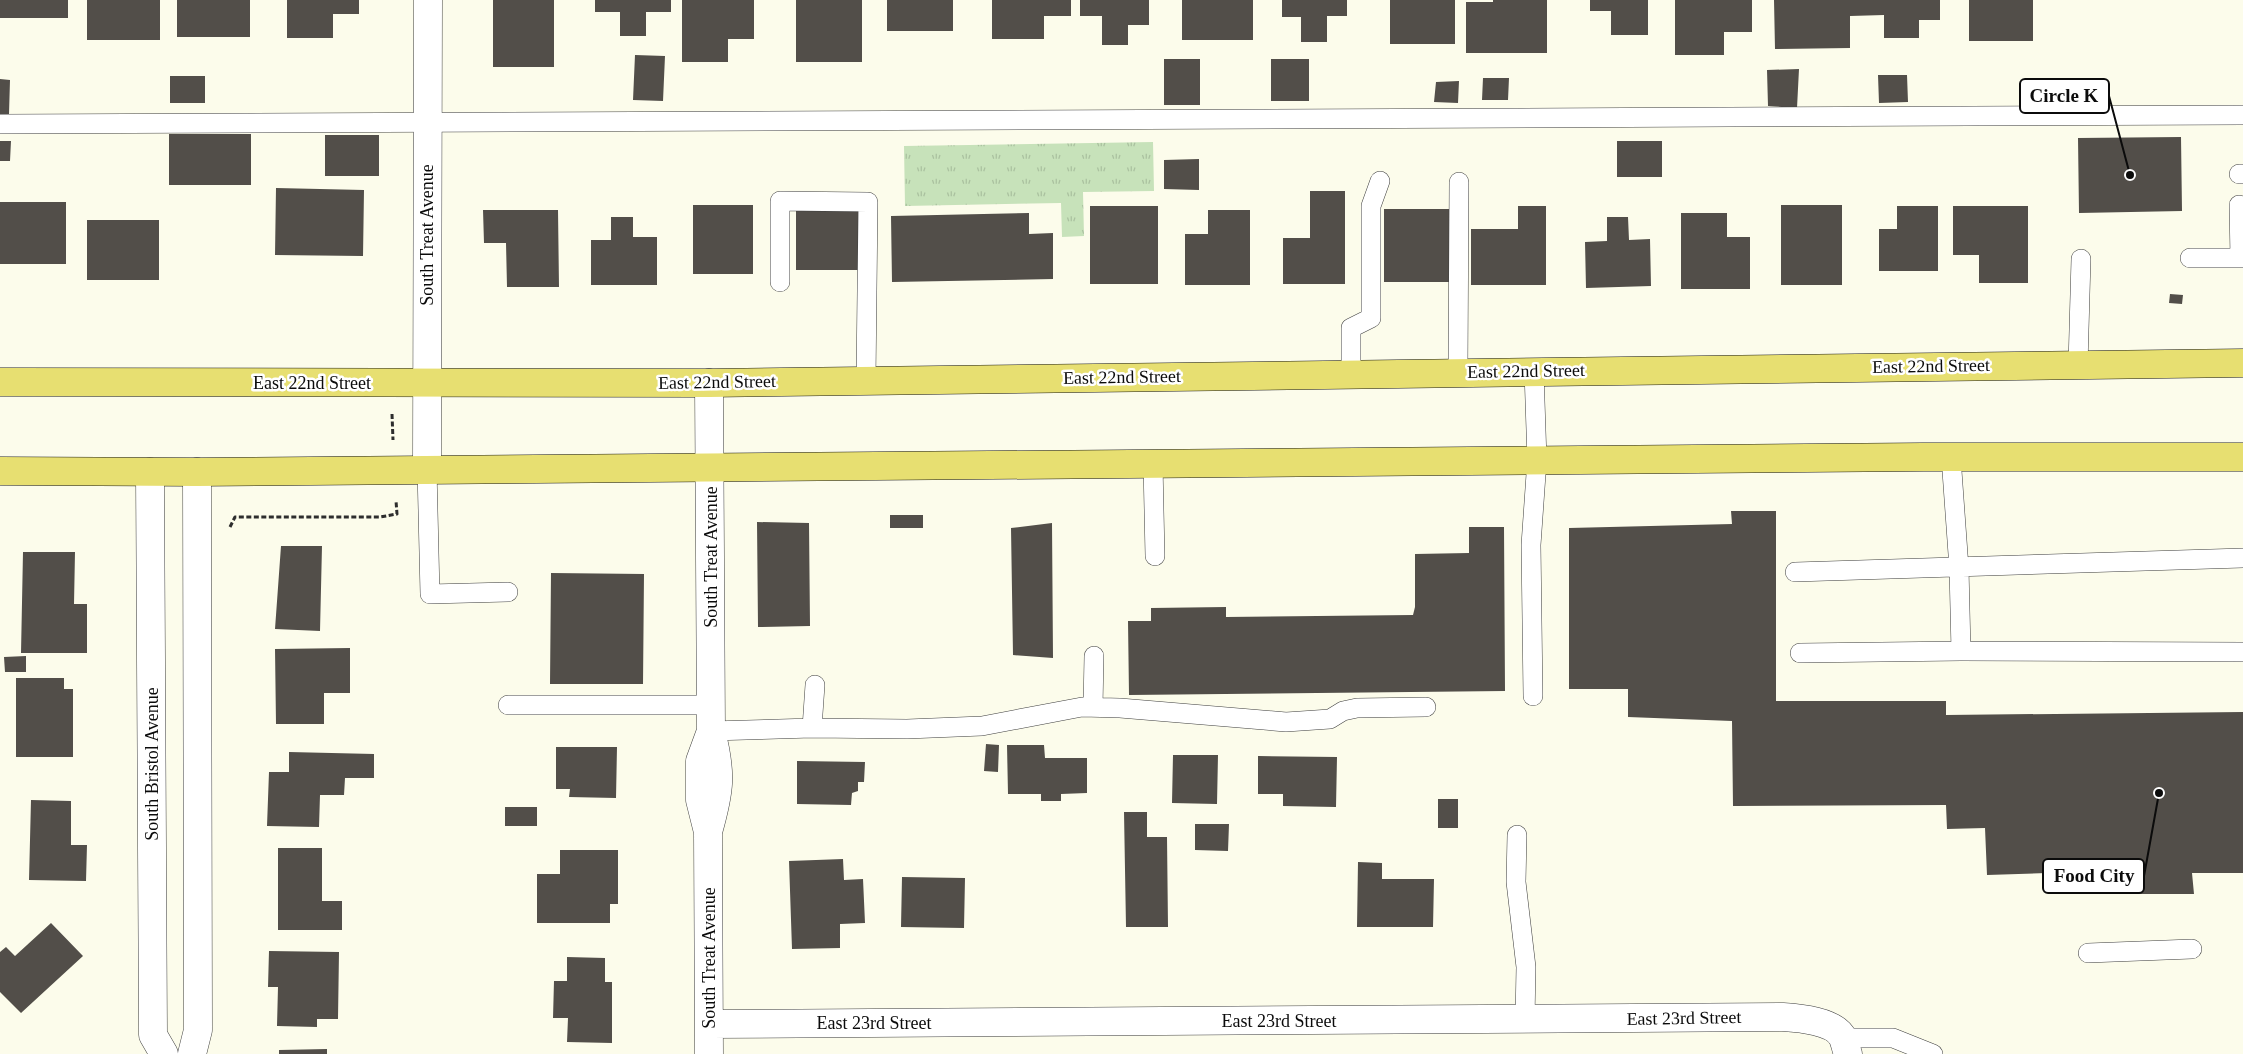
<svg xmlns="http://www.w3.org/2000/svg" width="2243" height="1054" viewBox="0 0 2243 1054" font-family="Georgia,serif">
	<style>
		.park { fill: url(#park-tufts) }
		.building { fill: #524e49 }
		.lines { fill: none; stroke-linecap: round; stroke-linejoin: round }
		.service-casing { stroke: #3e3e3e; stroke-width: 20 }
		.minor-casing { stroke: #3e3e3e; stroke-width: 29 }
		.primary-casing { stroke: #1c1c1c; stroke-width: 29 }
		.path { stroke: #2d2d2d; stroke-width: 3; stroke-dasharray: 5 2.5; stroke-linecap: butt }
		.service { stroke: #fff; stroke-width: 19 }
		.minor { stroke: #fff; stroke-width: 28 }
		.primary { stroke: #e7df71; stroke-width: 28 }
		.labels { text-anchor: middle; stroke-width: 5; stroke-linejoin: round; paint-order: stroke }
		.street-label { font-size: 18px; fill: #0b0b0b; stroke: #fff }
		.leader { fill: none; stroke: #0b0b0b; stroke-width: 2 }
		.callout-dot { fill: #0b0b0b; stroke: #fff; stroke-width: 2 }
		.callout { fill: #fff; stroke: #0b0b0b; stroke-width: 2 }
		.callout-label { font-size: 19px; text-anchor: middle; font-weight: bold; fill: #0b0b0b }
	</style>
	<defs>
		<pattern id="park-tufts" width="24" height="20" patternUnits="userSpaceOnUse" patternTransform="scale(1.25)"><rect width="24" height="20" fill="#c7e2ba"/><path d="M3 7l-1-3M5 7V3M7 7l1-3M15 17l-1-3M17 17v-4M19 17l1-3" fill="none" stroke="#aac19f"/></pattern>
	</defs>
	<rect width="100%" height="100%" fill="#fcfceb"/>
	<!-- park -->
	<path class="park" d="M1153,142L1154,191L1083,192L1084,236L1062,237L1061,203L905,206L904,146Z"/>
	<!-- building -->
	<path class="building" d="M0,0H68V18H0Z
		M87,0H160V40H87Z
		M177,0H250V37H177Z
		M287,0H359V14H333V38H287Z
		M493,0H554V67H493Z
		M595,0H671V12H646V36H620V12H595Z
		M682,0H754V39H728V62H682Z
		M796,0H862V62H796Z
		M887,0H953V31H887Z
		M992,0H1071V16H1044V39H992Z
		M1080,0H1149V25H1128V45H1102V16H1080Z
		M1182,0H1253V40H1182Z
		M1282,0H1347V16H1327V42H1301V17H1282Z
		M1390,0H1455V44H1390Z
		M1493,0H1547V53H1466V2H1493Z
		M1590,0H1648V35H1611V11H1590Z
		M1675,0H1752V32H1724V55H1675Z
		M1774,0H1940V20H1919V38H1884V15L1850,16V48L1775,49Z
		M1969,0H2033V41H1969Z
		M635,55L665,56L663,101L633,100Z
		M1164,59H1200V105H1164Z
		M1271,59H1309V101H1271Z
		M1799,69L1797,108L1768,106L1767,70Z
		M1878,75H1907L1908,102L1879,103Z
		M170,76H205V103H170Z
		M1483,78H1509L1508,100H1482Z
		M0,79L10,80L9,114H0Z
		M1459,81L1458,103L1434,102L1436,82Z
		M169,134H251V185H169Z
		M325,135H379V176H325Z
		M2181,137L2182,211L2079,213L2078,138Z
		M0,141H11L10,161H0Z
		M1617,141H1662V177H1617Z
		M1199,159V190L1164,189V160Z
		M276,188L364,190L363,256L275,255Z
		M1310,191H1345V284H1283V238H1310Z
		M0,202H66V264H0Z
		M693,205H753V274H693Z
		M1781,205H1842V285H1781Z
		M1090,206H1158V284H1090Z
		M1518,206H1546V285H1471V229H1518Z
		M1897,206H1938V271H1879V229H1897Z
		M1953,206H2028V283H1979V255H1953Z
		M796,209H859V270H796Z
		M1384,209H1451V282H1384Z
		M483,210H558L559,287H507L506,243H484Z
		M1208,210H1250V285H1185V234H1208Z
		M1029,213V234L1053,233V279L892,282L891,216Z
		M1681,213H1727V237H1750V289H1681Z
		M611,217H633V237H657V285H591V240H611Z
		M1607,217H1628L1629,240L1650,239L1651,286L1586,288L1585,242L1607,241Z
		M87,220H159V280H87Z
		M2170,294L2183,295L2182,304L2169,303Z
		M1731,511H1776V701H1946V715L2243,712V873H2192L2194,894H2076V872L1987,875L1985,828L1947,829L1946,805L1733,806L1732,721L1628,717V689H1569V528L1732,524Z
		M890,515H923V528H890Z
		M757,522L809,523L810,626L758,627Z
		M1052,523L1053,658L1013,655L1011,528Z
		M1469,527H1504L1505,691L1129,695L1128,621H1151V608L1226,607V617L1413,615L1415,607V554L1469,553Z
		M281,546H322L320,631L275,629Z
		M23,552H75L74,604H87V653H21Z
		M551,573L644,574L643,684H550Z
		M350,648V693H324V724H276L275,649Z
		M26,656V672H5L4,657Z
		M16,678H64V689H73V757H16Z
		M986,744L999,745L998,772L984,771Z
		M1007,745H1044L1045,758H1087V793L1061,794V801H1041V794H1008Z
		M556,747H617L616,798L569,797L570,789H556Z
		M289,752L374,754V778H345L344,795H320L319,827L267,826L269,772H289Z
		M1173,755H1218L1217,804L1172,803Z
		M1258,756L1337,757L1336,807L1283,806V794H1258Z
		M797,761L865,762L864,782H858V791L852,793L851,805L797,804Z
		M1438,799H1458V828H1438Z
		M31,800L71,801V845H87L86,881L29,880Z
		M505,807H537V826H505Z
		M1124,812H1147V837H1167L1168,927H1126Z
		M1195,824H1229L1228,851L1195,850Z
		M278,848H322V901H342V930H278Z
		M560,850H618V904H610V923H537V874H560Z
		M843,859L844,880L863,879L865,923L840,924V948L792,949L789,861Z
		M1358,862L1382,863V879H1434L1433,927H1357Z
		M902,877L965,878L964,928L901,927Z
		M51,923L83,956L21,1013L0,992V952L6,947L15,956Z
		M269,951L339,952L338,1019H317V1027L277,1026L278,987H268Z
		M567,957L605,958V982H612V1043L567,1042L568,1018H553L554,981H567Z
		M327,1049V1054H279V1050Z"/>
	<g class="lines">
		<defs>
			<path id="service" d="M0,124L2243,115
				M2239,174H2243
				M2239,205L2240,258
				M2190,258H2243
				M780,282V201L868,202L866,380
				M2078,365L2081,259
				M1458,372L1459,182
				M1351,374V328L1371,318V206L1380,181
				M1951,457L1959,568L1961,651
				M1153,464L1155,556
				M427,469L430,594L508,592
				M1795,572L2243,558
				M1800,653L1961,651L2243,652
				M1533,696L1531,545L1537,460L1534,371
				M508,705H711
				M1093,707L1094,656
				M812,728L815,685
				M711,731L812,728L907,729L982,726L1082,707L1120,708L1286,722L1330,719L1343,711L1357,708L1426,707
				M1517,835L1516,882L1526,967L1525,1020
				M2088,953L2192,949
				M1843,1038H1893L1933,1054"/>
			<path id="minor" d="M709,383L711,731
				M427,469L428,0
				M150,472L153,1035L164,1054
				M708,832C720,790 722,774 711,731L700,761V800L708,832L709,1054
				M709,1024L1783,1017C1799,1018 1835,1021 1843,1038C1845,1043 1846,1049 1848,1054
				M192,1054L198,1030L197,472"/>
			<path id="primary" d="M0,382L709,383L2243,363
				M0,471L197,472L1923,457H2243"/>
		</defs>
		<!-- service casing -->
		<use href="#service" class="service-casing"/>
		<!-- minor casing -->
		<use href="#minor" class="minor-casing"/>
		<!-- primary casing -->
		<use href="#primary" class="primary-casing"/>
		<!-- path -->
		<path class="path" d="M392,414L393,440
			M230,527L235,517H380L397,514L396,501"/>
		<!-- service -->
		<use href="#service" class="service"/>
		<!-- minor -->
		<use href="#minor" class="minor"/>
		<!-- primary -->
		<use href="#primary" class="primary"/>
	</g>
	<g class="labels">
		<!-- street labels -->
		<g class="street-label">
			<text transform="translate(427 235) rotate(-90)" y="6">South Treat Avenue</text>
			<text transform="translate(1931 366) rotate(-1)" y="6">East 22nd Street</text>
			<text transform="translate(1526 371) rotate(-1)" y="6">East 22nd Street</text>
			<text transform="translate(1122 377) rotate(-1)" y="6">East 22nd Street</text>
			<text transform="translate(717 382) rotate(-1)" y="6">East 22nd Street</text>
			<text x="312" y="389">East 22nd Street</text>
			<text transform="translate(711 557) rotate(-90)" y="6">South Treat Avenue</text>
			<text transform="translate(152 764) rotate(-90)" y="6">South Bristol Avenue</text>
			<text transform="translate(709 958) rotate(-90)" y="6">South Treat Avenue</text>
			<text transform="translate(1684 1018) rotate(-1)" y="6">East 23rd Street</text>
			<text x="1279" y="1027">East 23rd Street</text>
			<text x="874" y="1029">East 23rd Street</text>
		</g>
	</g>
	<!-- callouts -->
	<path class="leader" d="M2130 175L2109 96M2159 793L2144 876"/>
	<g class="callout-dot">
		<circle cx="2130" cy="175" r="5"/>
		<circle cx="2159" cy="793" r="5"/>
	</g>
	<g class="callout">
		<rect x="2020" y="79" width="89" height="34" rx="5"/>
		<rect x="2043" y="859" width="101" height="34" rx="5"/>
	</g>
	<g class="callout-label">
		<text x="2064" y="102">Circle K</text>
		<text x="2094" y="882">Food City</text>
	</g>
</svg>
